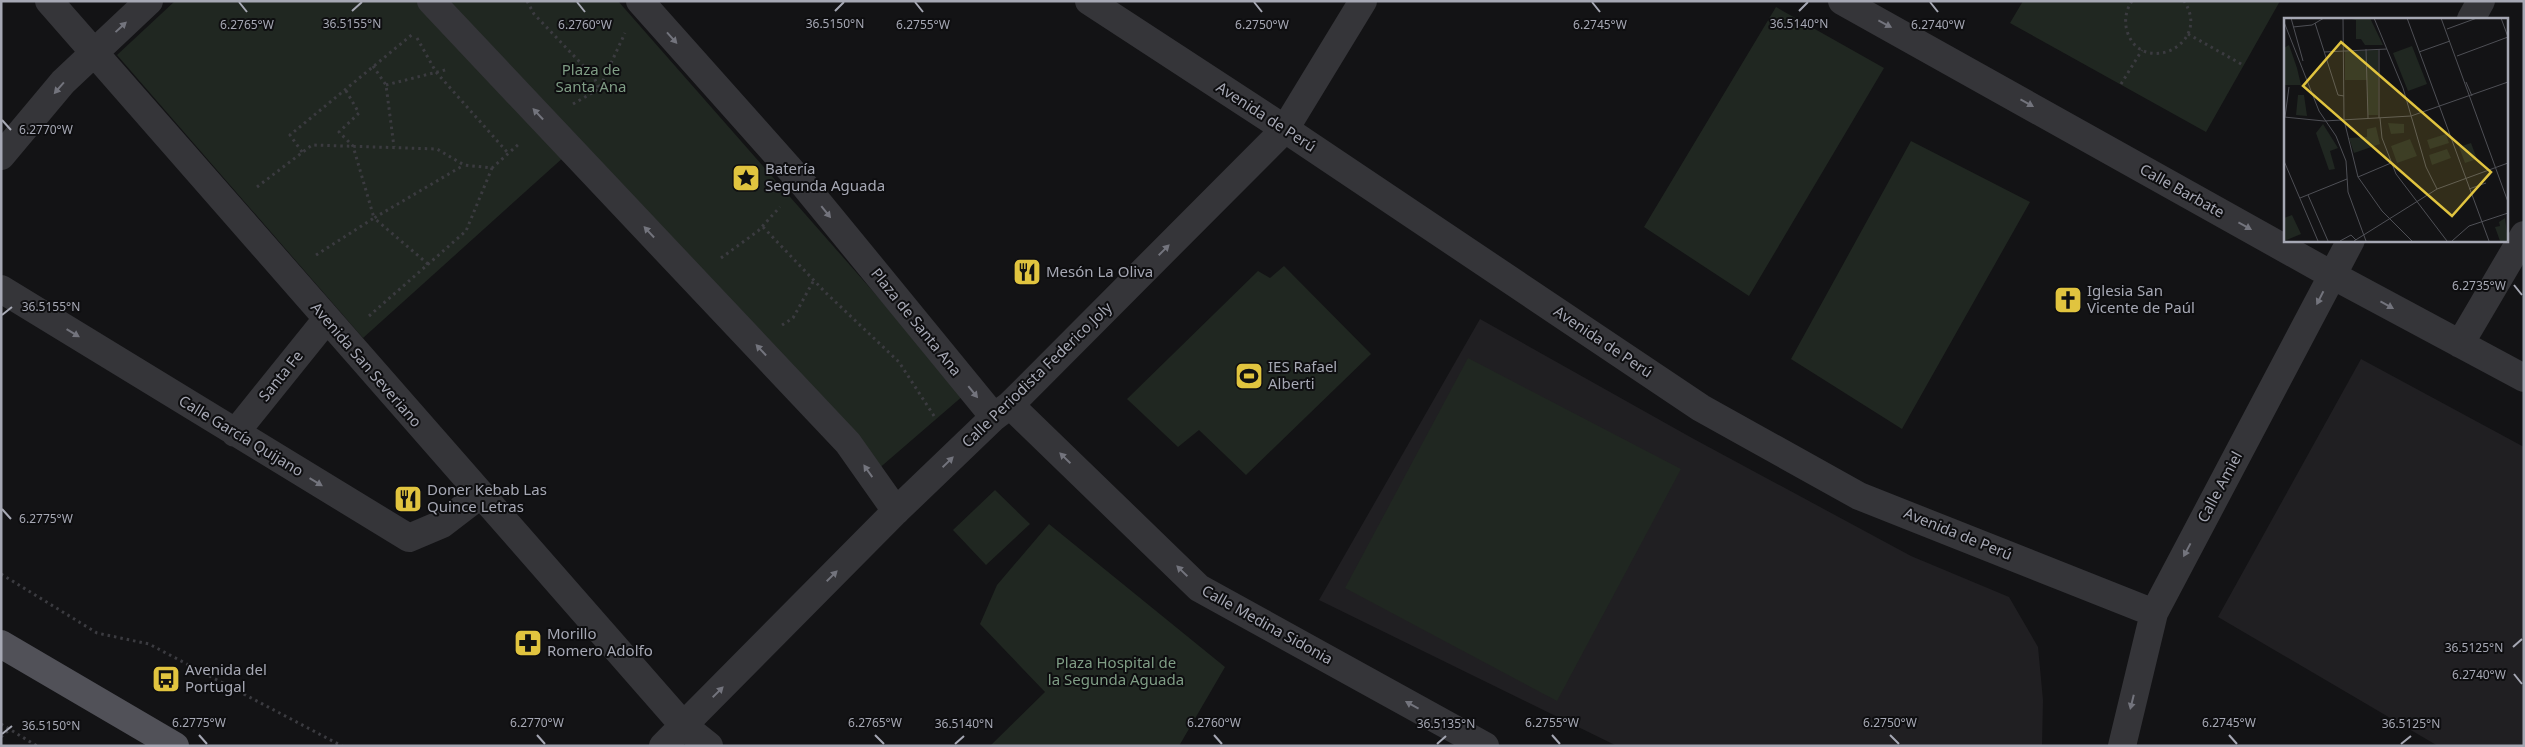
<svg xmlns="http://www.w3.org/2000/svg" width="2525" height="747" viewBox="0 0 2525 747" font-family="'Noto Sans',sans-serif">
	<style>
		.built { fill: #201f22 }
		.green { fill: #202721 }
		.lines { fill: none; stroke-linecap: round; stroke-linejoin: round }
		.path { stroke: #3b3b40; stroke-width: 3; stroke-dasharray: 2.5 4; stroke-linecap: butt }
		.minor { stroke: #353539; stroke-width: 28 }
		.major { stroke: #515158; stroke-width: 28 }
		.oneway { fill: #73747d }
		.ticks { fill: none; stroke: #a6a8b4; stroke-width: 2 }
		.labels { text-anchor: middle; stroke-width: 4; stroke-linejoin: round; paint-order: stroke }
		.park-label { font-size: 15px; fill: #7f9d85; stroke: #0e0e10 }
		.street-label { font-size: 15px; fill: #a6a8b4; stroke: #0e0e10 }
		.poi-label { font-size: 15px; fill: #a6a8b4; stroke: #0e0e10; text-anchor: start }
		.inset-road { fill: none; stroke: #4e4f55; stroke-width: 1 }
		.view { fill: #e1c43f; fill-opacity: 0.15; stroke: #e1c43f; stroke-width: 2.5 }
		.inset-edge { fill: none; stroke: #a6a8b4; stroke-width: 2.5 }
		.ticks-label { font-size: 12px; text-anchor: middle; fill: #a6a8b4; stroke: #0e0e10; stroke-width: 4; stroke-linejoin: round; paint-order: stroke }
	</style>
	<rect width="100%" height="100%" fill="#131315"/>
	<!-- built -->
	<path class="built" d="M1480,319L1692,438L1911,556L2009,597L2038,647L2043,700L2042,746H1617L1319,600Z
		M2361,359L2524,447V746H2438L2218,617Z"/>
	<!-- green -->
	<path class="green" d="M175,1H618L964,395L869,477L565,156L363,338L117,55Z
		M2023,1H2280L2206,132L2010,23Z
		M1776,7L1884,68L1749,296L1644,227Z
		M1911,141L2030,202L1902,429L1791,359Z
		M1284,266L1371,354L1246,475L1199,430L1178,447L1127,399L1258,271L1270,278Z
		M1468,358L1681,469L1557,701L1345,588Z
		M995,490L1030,524L986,565L953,530Z
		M1049,524L1225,667L1179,746H990L1045,692L980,624L997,585Z"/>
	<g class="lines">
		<!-- path -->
		<path class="path" d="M527,1L534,14L594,77L599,89
			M2132,1C2126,10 2124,20 2127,31C2141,77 2213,45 2184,1
			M2188,34L2243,65
			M417,38L436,72L508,153
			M373,66L386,85L394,147
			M2121,84L2142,50
			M386,85L449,69
			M573,104L599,89L625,33
			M302,152L290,135L414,33
			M257,187L312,145L437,149L464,165L492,168L520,143
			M763,227L825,292L899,362L936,419
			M316,255L374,218L353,146L339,132L359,113L345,89
			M721,258L758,231L780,207
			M428,264L374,218L464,165
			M369,316L466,231L492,168
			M782,325L793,318L814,280
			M1,574L97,633L149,644L342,746
			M1,724L37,746
			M1,737L10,729"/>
		<!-- minor -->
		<path class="minor" d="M49,1L684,726L709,746
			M431,1L848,443L896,511
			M640,1L804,185L994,417
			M1089,1L1285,129L1701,408L1859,496L2154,613
			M1842,1L2332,275L2524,378
			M2471,19L2481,1
			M1,156L63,82L149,1
			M1,289L409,538L442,524L480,495
			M2460,344L2524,235
			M1010,405L1199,588L1485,746
			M235,433L326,320
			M663,746L896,511L994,417L1010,405L1285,129L1363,1
			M2122,746L2154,613L2351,240"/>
		<!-- major -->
		<path class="major" d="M1,644L175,746"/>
	</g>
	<!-- one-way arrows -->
	<defs><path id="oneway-solid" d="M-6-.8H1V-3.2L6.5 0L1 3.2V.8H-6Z" transform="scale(1.25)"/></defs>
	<g class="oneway">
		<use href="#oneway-solid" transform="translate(1885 24) rotate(28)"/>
		<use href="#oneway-solid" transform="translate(121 27) rotate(-43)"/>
		<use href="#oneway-solid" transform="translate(672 38) rotate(48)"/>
		<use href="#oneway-solid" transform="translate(59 88) rotate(131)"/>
		<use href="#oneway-solid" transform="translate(2027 103) rotate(29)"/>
		<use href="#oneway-solid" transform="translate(538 114) rotate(-133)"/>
		<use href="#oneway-solid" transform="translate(826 212) rotate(51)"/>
		<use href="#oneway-solid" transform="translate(2245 226) rotate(29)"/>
		<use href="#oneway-solid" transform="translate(649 232) rotate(-133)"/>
		<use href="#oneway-solid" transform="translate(1164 250) rotate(-45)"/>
		<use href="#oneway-solid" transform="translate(2320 298) rotate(117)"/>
		<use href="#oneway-solid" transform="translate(2387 305) rotate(29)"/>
		<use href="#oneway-solid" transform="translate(73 333) rotate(31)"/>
		<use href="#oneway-solid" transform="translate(761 350) rotate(-133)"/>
		<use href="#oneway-solid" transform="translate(973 392) rotate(51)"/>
		<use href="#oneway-solid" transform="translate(1065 458) rotate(-136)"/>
		<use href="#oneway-solid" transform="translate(948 462) rotate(-44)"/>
		<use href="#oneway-solid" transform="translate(868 471) rotate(-125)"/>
		<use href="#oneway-solid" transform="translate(316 482) rotate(31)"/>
		<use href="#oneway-solid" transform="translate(2187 550) rotate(118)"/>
		<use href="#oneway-solid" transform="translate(1182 571) rotate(-136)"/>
		<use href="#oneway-solid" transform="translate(832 576) rotate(-45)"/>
		<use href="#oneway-solid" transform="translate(718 692) rotate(-45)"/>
		<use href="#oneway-solid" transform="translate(2132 702) rotate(104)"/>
		<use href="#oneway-solid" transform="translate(1412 705) rotate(-151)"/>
	</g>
	<!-- ticks -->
	<path class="ticks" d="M239,2L247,12M577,2L585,12M915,2L923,12M1254,2L1262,12M1592,2L1600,12M1930,2L1938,12M352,11L362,2M835,11L844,2M1799,11L1808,2M2,120L11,130M2514,285L2522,295M2,315L12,307M2,509L11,519M2513,647L2522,639M2514,674L2522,684M2,734L12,726M199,735L207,744M537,735L545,744M875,735L884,744M1214,735L1222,744M1552,735L1560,744M1890,735L1899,744M2229,735L2237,744M955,744L964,736M1437,744L1446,736M2401,744L2411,736"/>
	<!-- icons -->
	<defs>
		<symbol id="sight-square" viewBox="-11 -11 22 22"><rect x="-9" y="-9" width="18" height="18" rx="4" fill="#e1c43f" stroke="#0e0e10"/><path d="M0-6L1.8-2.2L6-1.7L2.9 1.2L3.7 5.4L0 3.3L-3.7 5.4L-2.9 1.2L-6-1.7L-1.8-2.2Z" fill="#111"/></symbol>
		<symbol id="restaurant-square" viewBox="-11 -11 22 22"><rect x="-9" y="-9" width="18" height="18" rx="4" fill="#e1c43f" stroke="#0e0e10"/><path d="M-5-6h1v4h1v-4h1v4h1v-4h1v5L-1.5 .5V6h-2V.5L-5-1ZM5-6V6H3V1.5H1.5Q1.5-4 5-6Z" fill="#111"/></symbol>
		<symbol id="church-square" viewBox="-11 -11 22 22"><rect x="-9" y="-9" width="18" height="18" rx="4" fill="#e1c43f" stroke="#0e0e10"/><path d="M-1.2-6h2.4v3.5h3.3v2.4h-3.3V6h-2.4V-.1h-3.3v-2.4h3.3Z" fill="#111"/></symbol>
		<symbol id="stadium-square" viewBox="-11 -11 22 22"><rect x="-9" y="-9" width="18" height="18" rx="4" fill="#e1c43f" stroke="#0e0e10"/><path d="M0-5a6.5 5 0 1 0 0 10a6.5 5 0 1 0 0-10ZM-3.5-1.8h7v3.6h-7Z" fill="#111"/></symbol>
		<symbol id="pharmacy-square" viewBox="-11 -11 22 22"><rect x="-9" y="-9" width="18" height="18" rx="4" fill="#e1c43f" stroke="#0e0e10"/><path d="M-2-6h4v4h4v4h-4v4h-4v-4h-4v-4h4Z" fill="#111"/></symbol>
		<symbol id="bus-square" viewBox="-11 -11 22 22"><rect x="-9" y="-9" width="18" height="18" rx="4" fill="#e1c43f" stroke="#0e0e10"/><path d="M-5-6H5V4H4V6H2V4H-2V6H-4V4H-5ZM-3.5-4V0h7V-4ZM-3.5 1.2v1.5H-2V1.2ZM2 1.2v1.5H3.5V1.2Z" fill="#111"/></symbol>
	</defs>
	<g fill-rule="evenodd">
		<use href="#sight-square" x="730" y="162" width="32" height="32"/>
		<use href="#restaurant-square" x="1011" y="256" width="32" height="32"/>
		<use href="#church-square" x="2052" y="284" width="32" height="32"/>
		<use href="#stadium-square" x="1233" y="360" width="32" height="32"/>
		<use href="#restaurant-square" x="392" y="483" width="32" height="32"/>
		<use href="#pharmacy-square" x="512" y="627" width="32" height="32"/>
		<use href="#bus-square" x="150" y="663" width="32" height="32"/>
	</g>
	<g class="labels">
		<!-- park labels -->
		<g class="park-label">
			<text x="591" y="75">Plaza de<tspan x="591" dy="17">Santa Ana</tspan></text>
			<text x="1116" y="668">Plaza Hospital de<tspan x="1116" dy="17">la Segunda Aguada</tspan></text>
		</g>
		<!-- street labels -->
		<g class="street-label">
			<text transform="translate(1266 117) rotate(33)" y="5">Avenida de Perú</text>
			<text transform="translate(2182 191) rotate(29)" y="5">Calle Barbate</text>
			<text transform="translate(916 322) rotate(51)" y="5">Plaza de Santa Ana</text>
			<text transform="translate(1603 342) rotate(34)" y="5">Avenida de Perú</text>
			<text transform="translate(366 365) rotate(49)" y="5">Avenida San Severiano</text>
			<text transform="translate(1037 375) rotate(-44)" y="5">Calle Periodista Federico Joly</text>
			<text transform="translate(281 376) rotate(-51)" y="5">Santa Fe</text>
			<text transform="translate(241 436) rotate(31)" y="5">Calle García Quijano</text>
			<text transform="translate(2220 487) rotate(-62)" y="5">Calle Amiel</text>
			<text transform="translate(1958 534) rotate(22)" y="5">Avenida de Perú</text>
			<text transform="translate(1267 625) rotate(29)" y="5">Calle Medina Sidonia</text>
		</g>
		<!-- poi labels -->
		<g class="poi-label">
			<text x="765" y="174">Batería<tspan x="765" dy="17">Segunda Aguada</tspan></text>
			<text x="1046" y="277">Mesón La Oliva</text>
			<text x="2087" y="296">Iglesia San<tspan x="2087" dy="17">Vicente de Paúl</tspan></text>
			<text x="1268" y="372">IES Rafael<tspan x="1268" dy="17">Alberti</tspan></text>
			<text x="427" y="495">Doner Kebab Las<tspan x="427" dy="17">Quince Letras</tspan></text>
			<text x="547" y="639">Morillo<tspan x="547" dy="17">Romero Adolfo</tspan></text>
			<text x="185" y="675">Avenida del<tspan x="185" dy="17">Portugal</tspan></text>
		</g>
	</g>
	<!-- overview -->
	<g transform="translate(2284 18)">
		<rect width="224" height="224" fill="#131315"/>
		<path d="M63,0H86L99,27H81L77,21H72V2ZM5,27L13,50L17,67H0V30ZM128,28L143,66L124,73L109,35ZM94,32V97H84L83,62H61V33ZM14,77H20L23,98L12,97ZM104,105L120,106V115L107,116ZM39,106L54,130L46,133L51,151L45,152L32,115ZM92,109L96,126L70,135L65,120L83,119V111ZM162,116L165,125L146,131L143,122ZM126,121L133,138L113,145L107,128ZM187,125L193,141L181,145L175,129ZM163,131L167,140L148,147L145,137ZM8,197L17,216L0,223V200ZM221,200L224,223H216L211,209L216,208L215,204Z" fill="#202721"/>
		<path class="inset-road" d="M7,0L19,43M59,0L60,102L74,159L98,193L128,223M90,0L119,70L142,149L153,171M123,0L205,223M157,0L224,184M217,0L224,19M0,4L35,93L52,118L62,143L64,174L82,223M31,5L54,77L60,78M9,9L28,7L40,0M163,11L193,0M82,31L84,100M40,34L103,31M135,34L166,23M173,38L224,19M182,64L188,78M0,99L40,103L127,98L224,64M1,99L5,69M95,100V31M96,100L98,120L112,156L163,223M0,143L34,223M74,159L107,145M185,171L202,165M24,177L44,223M16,180L63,161M56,223L67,217L72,222M70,223L153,171L224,145M168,223L185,208L224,195"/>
		<path class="view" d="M57,24L207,154L168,198L19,68Z"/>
		<rect width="224" height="224" class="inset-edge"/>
	</g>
	<g class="ticks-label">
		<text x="835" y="28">36.5150°N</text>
		<text x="1799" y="28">36.5140°N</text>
		<text x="352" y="28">36.5155°N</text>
		<text x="247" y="29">6.2765°W</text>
		<text x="1262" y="29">6.2750°W</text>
		<text x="1600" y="29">6.2745°W</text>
		<text x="585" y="29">6.2760°W</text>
		<text x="923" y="29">6.2755°W</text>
		<text x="1938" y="29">6.2740°W</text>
		<text x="46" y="134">6.2770°W</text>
		<text x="2479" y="290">6.2735°W</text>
		<text x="51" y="311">36.5155°N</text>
		<text x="46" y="523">6.2775°W</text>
		<text x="2474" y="652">36.5125°N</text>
		<text x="2479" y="679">6.2740°W</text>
		<text x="199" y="727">6.2775°W</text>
		<text x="537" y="727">6.2770°W</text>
		<text x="875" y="727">6.2765°W</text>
		<text x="1214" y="727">6.2760°W</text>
		<text x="1552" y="727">6.2755°W</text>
		<text x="1890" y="727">6.2750°W</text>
		<text x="2229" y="727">6.2745°W</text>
		<text x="964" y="728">36.5140°N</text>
		<text x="1446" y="728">36.5135°N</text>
		<text x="2411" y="728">36.5125°N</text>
		<text x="51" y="730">36.5150°N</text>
	</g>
	<!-- border -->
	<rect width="2525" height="747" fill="none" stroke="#a6a8b4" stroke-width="5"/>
</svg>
